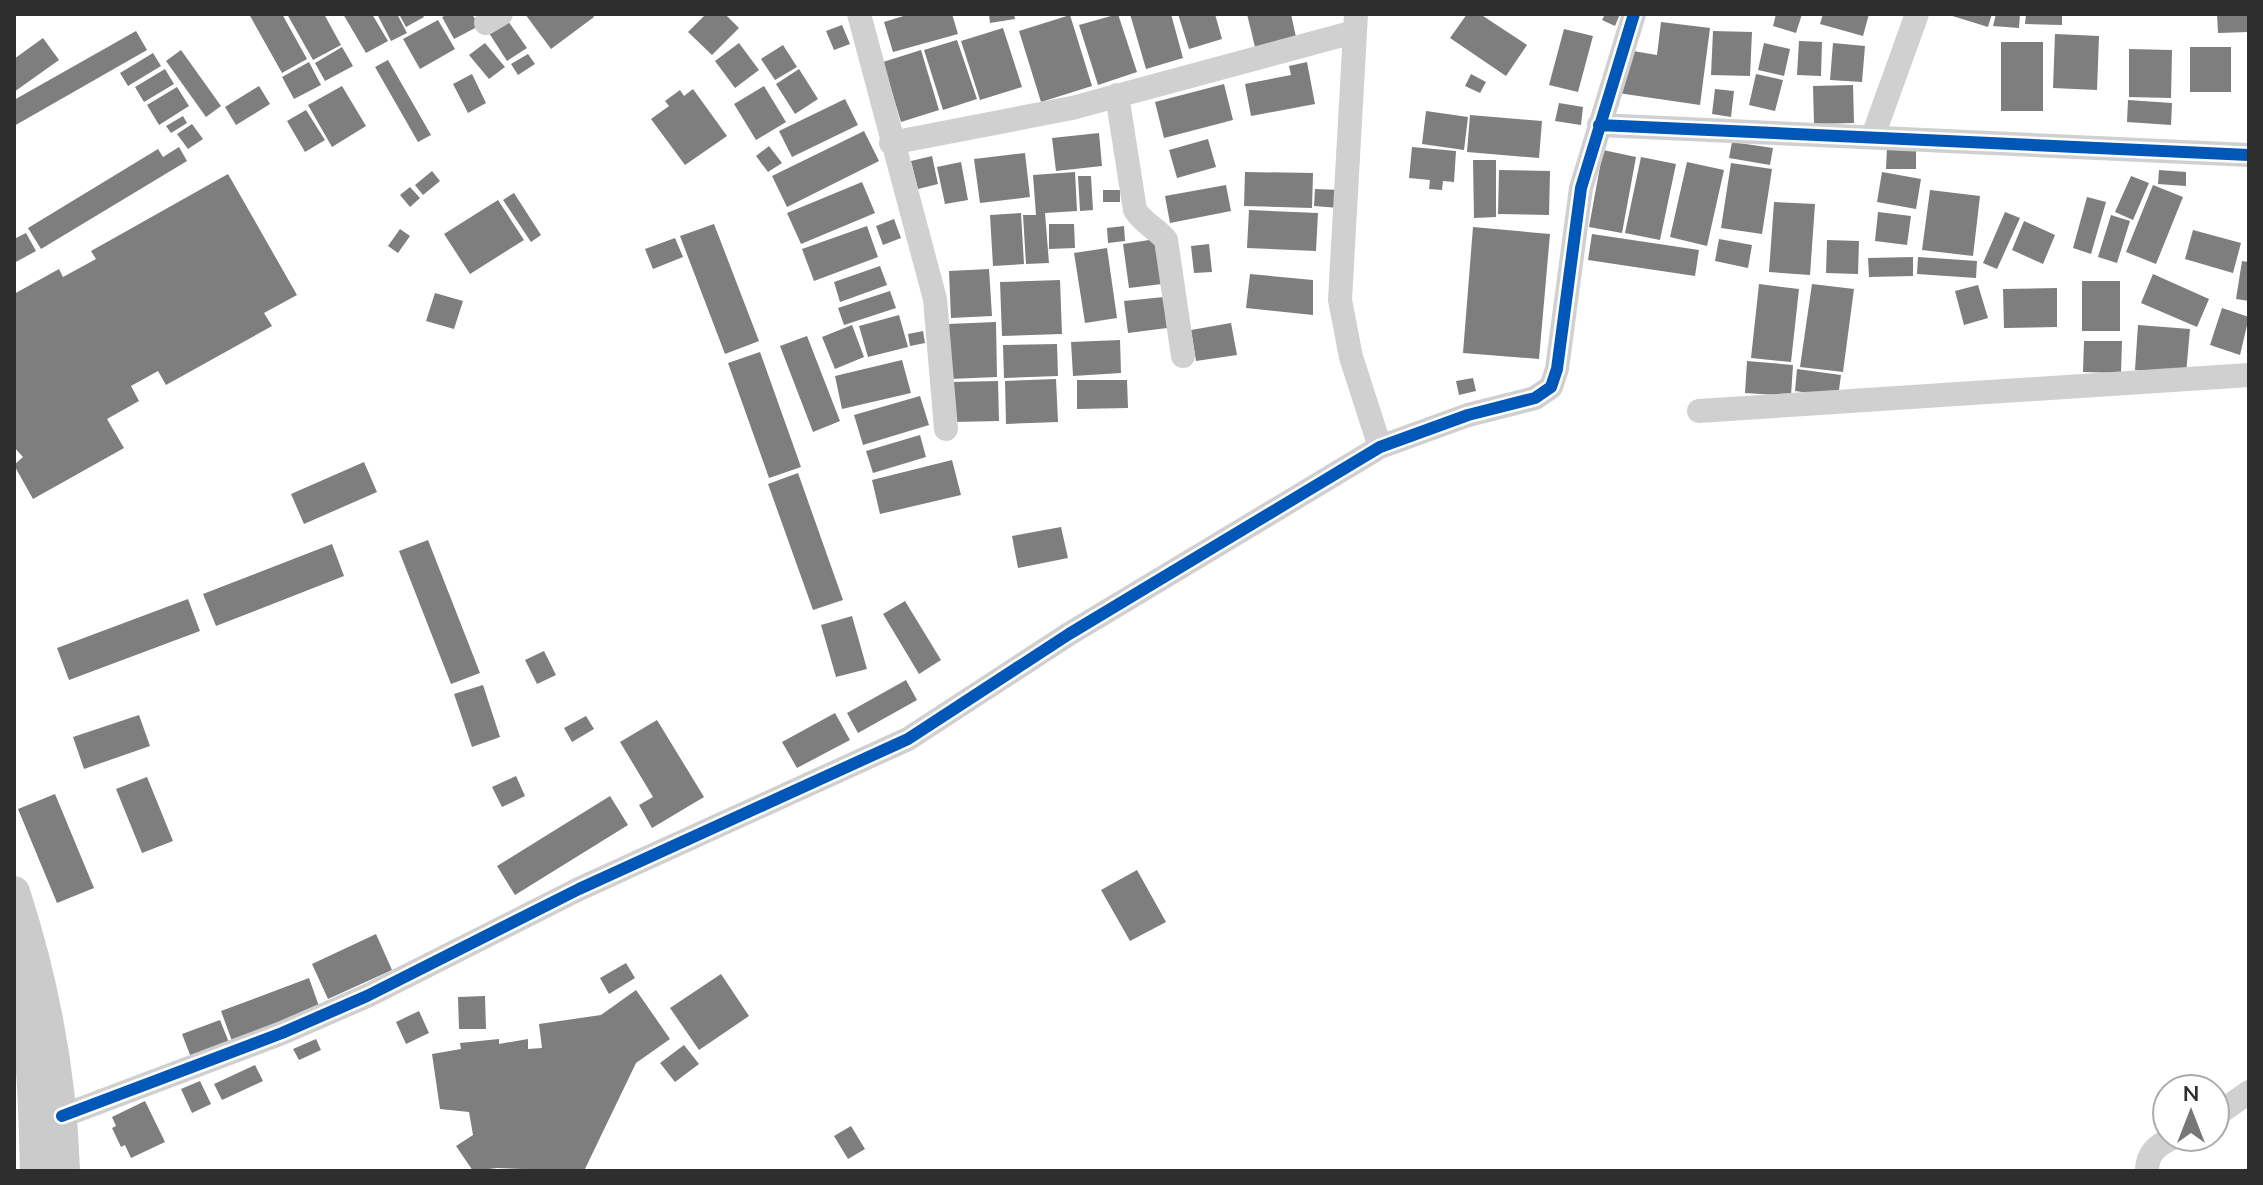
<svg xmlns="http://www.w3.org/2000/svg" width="2263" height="1185" viewBox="0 0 2263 1185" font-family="Mulish,sans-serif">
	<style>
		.building { fill: #7e7e7e }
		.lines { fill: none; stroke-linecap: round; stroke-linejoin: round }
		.minor { stroke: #d0d0d0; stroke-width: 24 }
		.secondary { stroke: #cbcbcb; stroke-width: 32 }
		.cycleway-casing { stroke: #fff; stroke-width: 17 }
		.cycleway { stroke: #0057b8; stroke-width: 12 }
	</style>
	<rect width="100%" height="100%" fill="#fff"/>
	<!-- building -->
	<path class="building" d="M249,14H282L307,59L282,73Z
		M287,14H324L341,45L313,60Z
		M343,14H372L388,41L366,53Z
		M377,14H397L407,33L391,41Z
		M399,14H422L424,17L406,27Z
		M449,14H472L479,26L454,39L442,17Z
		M525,14H592L594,17L551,49Z
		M706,14H725L739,28L712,55L688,32Z
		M910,14H952L958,34L893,52L884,22Z
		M989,14H1014L1015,19L990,23Z
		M1118,14L1137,72L1098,85L1079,25Z
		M1130,14H1171L1183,58L1146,69Z
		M1178,14H1215L1222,39L1189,49Z
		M1247,14H1291L1296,37L1255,47Z
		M1467,14H1480L1527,45L1506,76L1450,38Z
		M1605,14H1620L1615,26L1602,20Z
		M1776,14H1802L1796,33L1773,26Z
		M1823,14H1869L1863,36L1820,24Z
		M1946,14H1992L1988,27Z
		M1996,14H2020L2019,28L1993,26Z
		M2026,14H2062V25L2025,24Z
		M2217,14H2249V32L2218,33Z
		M1070,15L1092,86L1041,102L1019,31Z
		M438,20L455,49L420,69L403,39Z
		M508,21L527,48L507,61L489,33Z
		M1661,22L1710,28L1700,105L1618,93L1633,51L1657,55Z
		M842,25L850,44L834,50L826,31Z
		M1003,28L1022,87L980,100L961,41Z
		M1564,29L1593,36L1578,92L1549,85Z
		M136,31L147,50L14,126V100Z
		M1713,31L1752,32L1750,76L1711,75Z
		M2055,34L2099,36L2097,90L2053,88Z
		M43,38L59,60L14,92V59Z
		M957,40L977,99L943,110L924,50Z
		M1799,41L1822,42L1821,76L1797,75Z
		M2001,42H2043V111H2001Z
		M485,43L505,67L489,79L469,55Z
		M739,43L759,70L735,88L715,61Z
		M1764,43L1790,49L1784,76L1758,70Z
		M1833,43L1865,46L1862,82L1830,80Z
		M783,45L797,67L775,80L761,59Z
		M342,47L353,66L325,81L315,63Z
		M2190,47H2231V92H2190Z
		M2129,49L2172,50L2171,98L2129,97Z
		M181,50L221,106L206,117L166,61Z
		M921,50L939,110L901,122L883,62Z
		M153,53L161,66L128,86L120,73Z
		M528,54L535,64L518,75L511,64Z
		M388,60L431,135L418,142L375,67Z
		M309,62L321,85L294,99L282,77Z
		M1307,62L1315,104L1251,116L1245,84L1291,75L1289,66Z
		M165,69L174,84L144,102L135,87Z
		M799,69L818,99L795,114L776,84Z
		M472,74L486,103L468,113L453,84Z
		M1471,74L1486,82L1480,93L1465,86Z
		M1756,74L1783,80L1775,111L1749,105Z
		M1224,84L1233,120L1164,138L1155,102Z
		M1853,85L1854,123L1814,124L1813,86Z
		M259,86L270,104L236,125L225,107Z
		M342,86L366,126L332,147L308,105Z
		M764,86L786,122L756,140L734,104Z
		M177,87L189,106L159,125L147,105Z
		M693,89L727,136L685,165L651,119L669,106L665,101L680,90L684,96Z
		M1715,89L1734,91L1731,117L1712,114Z
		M845,99L858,125L792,157L779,131Z
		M2128,100L2172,103L2171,125L2127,122Z
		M1559,103L1583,107L1581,125L1555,121Z
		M306,110L325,140L305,152L287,121Z
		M1426,111L1468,117L1464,150L1422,144Z
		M1470,115L1542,121L1539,158L1467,152Z
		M183,116L187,123L171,133L166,126Z
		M192,124L203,139L188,149L177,134Z
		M864,131L879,161L787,207L772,176Z
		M1099,133L1102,166L1056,171L1052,138Z
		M1208,139L1216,167L1177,178L1169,150Z
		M1732,142L1773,148L1770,165L1729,158Z
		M769,146L782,163L768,172L756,156Z
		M179,147L187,161L41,249L28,228L158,149L163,157Z
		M1412,147L1456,151L1454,182L1443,181L1442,190L1429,189L1430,180L1409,178Z
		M1887,148H1916V169H1886Z
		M1603,150L1636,157L1622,233L1589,227Z
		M1025,153L1030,197L980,203L974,159Z
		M932,156L938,184L918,189L911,161Z
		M1641,157L1676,164L1660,240L1625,233Z
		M1473,160H1496V217L1474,218Z
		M961,162L968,200L945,204L937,167Z
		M1687,162L1724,170L1707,246L1670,237Z
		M1731,163L1772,169L1762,234L1721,228Z
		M1499,170L1550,171L1549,215L1498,214Z
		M2159,170L2186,172V186L2158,184Z
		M432,171L440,181L423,195L415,185Z
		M1075,172L1077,211L1045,213L1049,263L1026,264L1023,215H1036L1033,175Z
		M1245,172L1313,173L1312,208L1244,206Z
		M1882,172L1921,179L1916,209L1877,202Z
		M228,174L297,295L264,313L272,326L166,385L158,371L131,386L139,401L107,419L124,448L33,499L14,465L23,457L14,447V294L59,269L63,277L96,259L91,251Z
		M1078,176H1091L1093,210L1080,211Z
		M2131,176L2149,183L2133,220L2115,212Z
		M862,182L875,213L801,244L787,213Z
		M1226,185L1231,211L1170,223L1165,196Z
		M2153,185L2183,197L2156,264L2126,252Z
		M410,187L420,198L410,207L400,195Z
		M1315,189L1340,190L1339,208L1314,206Z
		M1103,190H1120V202H1103Z
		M1930,190L1980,196L1973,256L1922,250Z
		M514,193L541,235L531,242L503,200Z
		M2087,197L2106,202L2091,254L2073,248Z
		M498,200L524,240L470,274L444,234Z
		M1774,202L1815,204L1810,275L1769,272Z
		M1249,210L1318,213L1316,251L1247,248Z
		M1878,212L1911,216L1907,245L1875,241Z
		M2005,212L2020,218L1997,269L1983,263Z
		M1021,213L1024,264L993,266L990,215Z
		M2111,215L2130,221L2117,263L2098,257Z
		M894,219L901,238L883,245L876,226Z
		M2024,221L2055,235L2043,264L2012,250Z
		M714,224L759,341L725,354L680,236Z
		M1049,224H1074L1075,248L1049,249Z
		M867,226L878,257L814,281L802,249Z
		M1124,226L1125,241L1108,243L1107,228Z
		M1473,227L1550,234L1539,359L1463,353Z
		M400,229L410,236L398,253L388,246Z
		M2193,230L2241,243L2233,273L2185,259Z
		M26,233L36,251L14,263V239Z
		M1592,234L1699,250L1695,276L1588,260Z
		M675,238L683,257L653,269L645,249Z
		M1156,239L1162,284L1129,288L1123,244Z
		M1719,239L1752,245L1748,268L1715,261Z
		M1827,240L1859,241L1858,274L1826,273Z
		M1209,244L1212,272L1194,273L1191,246Z
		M1107,248L1117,318L1085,323L1074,253Z
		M1913,257V276L1869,277L1868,258Z
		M1918,257L1977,261L1976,278L1917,274Z
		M2242,261L2249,262V301L2236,299Z
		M880,266L887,285L840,302L834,282Z
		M989,269L992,316L951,318L949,271Z
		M1250,274L1313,280V315L1246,308Z
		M2153,274L2209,299L2197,327L2141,303Z
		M1060,280L1062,334L1002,336L1000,282Z
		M2082,281H2120V331H2082Z
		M1759,284L1799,289L1791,362L1751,358Z
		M1812,284L1854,289L1843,372L1800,367Z
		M1978,285L1988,318L1964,325L1955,291Z
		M2057,288V327L2004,328L2003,289Z
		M890,291L896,308L844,325L838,308Z
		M435,293L463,301L454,329L426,321Z
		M1164,297L1167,328L1128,333L1124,301Z
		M2222,308L2249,317L2240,355L2210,345Z
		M899,315L908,347L868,357L859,326Z
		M996,322L997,377L950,379L948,324Z
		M1231,323L1237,355L1196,361L1191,330Z
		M852,325L864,357L835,369L822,337Z
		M2138,325L2190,329L2186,374L2135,370Z
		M923,331L925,343L910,346L908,334Z
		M807,336L840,421L813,432L780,346Z
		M1120,340L1121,373L1073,376L1071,342Z
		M2084,341H2122L2121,373L2083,372Z
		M1057,344L1058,376L1004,378L1003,345Z
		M760,352L801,467L769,478L728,363Z
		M902,360L911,393L842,409L835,376Z
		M1747,361L1793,365L1791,396L1745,393Z
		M1797,369L1841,375L1838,397L1795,391Z
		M1473,378L1476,391L1459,395L1456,381Z
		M1056,379L1058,422L1006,424L1005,381Z
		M1077,380H1127L1128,408L1077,409Z
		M998,381L999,421L952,422L951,382Z
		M920,396L929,425L863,445L854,415Z
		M920,435L926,457L873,473L866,451Z
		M952,460L961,495L880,514L872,480Z
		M364,462L377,492L304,524L291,494Z
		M798,473L843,600L813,610L768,484Z
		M1061,527L1068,558L1018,568L1012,536Z
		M428,540L480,673L451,684L399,551Z
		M332,544L344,576L216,626L203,594Z
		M188,599L200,631L69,680L57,648Z
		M905,601L941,660L919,674L883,614Z
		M852,616L867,669L836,677L821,625Z
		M544,651L556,675L537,684L525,660Z
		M906,680L917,700L858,733L847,713Z
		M483,685L500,737L472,747L454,694Z
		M835,713L850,740L797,768L782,742Z
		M139,715L150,746L84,769L73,737Z
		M586,716L594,729L572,742L564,728Z
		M657,720L704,797L652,828L639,805L653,797L620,742Z
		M516,776L525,796L502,807L492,787Z
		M147,777L173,841L142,853L116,789Z
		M55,794L94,888L57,903L18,809Z
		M610,796L628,825L515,895L497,866Z
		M1137,870L1166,922L1130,941L1101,890Z
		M376,934L392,970L328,999L312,964Z
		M626,963L635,978L609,994L600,978Z
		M721,974L749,1016L699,1050L670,1008Z
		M309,978L320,1009L232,1041L221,1011Z
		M636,990L670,1039L636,1063L584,1171L497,1168L473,1171L456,1146L473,1135L469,1112L440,1109L432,1054L461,1049L460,1043L499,1039V1044L528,1039V1049L542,1048L539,1024L601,1015Z
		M485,996L486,1029H459L458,997Z
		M419,1011L429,1033L406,1044L396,1022Z
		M220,1020L230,1045L192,1060L182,1034Z
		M316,1039L321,1050L299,1060L293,1049Z
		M684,1045L699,1064L675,1082L660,1063Z
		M255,1065L263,1081L222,1100L214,1084Z
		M200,1081L211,1104L192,1113L181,1089Z
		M145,1101L165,1142L131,1158L125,1145L121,1147L112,1128L116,1126L112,1117Z
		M851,1126L865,1149L848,1159L834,1136Z"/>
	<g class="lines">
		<!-- minor -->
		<path class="minor" d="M859,14L935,299L946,429
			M1356,14L1340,300L1351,357L1380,447
			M486,23L501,14
			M1117,95L1135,210C1143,223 1156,228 1166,240L1183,356
			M1599,125L2249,155
			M1873,136L1917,14
			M891,143L1072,108L1354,32
			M1699,411L2249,375
			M62,1116L282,1033L367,996L579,889L908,739L1069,634L1380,447L1468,415L1535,398L1551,387L1557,369L1581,188L1634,14
			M2215,1116L2249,1092
			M2147,1171C2147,1152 2158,1145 2174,1137"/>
		<!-- secondary -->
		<path class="secondary" d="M14,892C44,984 61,1074 64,1171
			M15,969C34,1032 34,1105 36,1171"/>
		<defs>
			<path id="cycleway" d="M1599,125L2249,155
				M62,1116L282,1033L367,996L579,889L908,739L1069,634L1380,447L1468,415L1535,398L1551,387L1557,369L1581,188L1634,14"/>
		</defs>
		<!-- cycleway casing -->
		<use href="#cycleway" class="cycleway-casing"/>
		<!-- cycleway -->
		<use href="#cycleway" class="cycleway"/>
	</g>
	<!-- border -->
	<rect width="2263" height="1185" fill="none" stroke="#2e2e2e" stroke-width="32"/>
	<!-- north arrow -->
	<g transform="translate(2191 1113)"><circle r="38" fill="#ffffff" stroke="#ababab" stroke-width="2"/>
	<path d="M0-6L14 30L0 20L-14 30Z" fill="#777777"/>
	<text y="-12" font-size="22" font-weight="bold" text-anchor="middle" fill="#2e2e2e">N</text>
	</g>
</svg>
